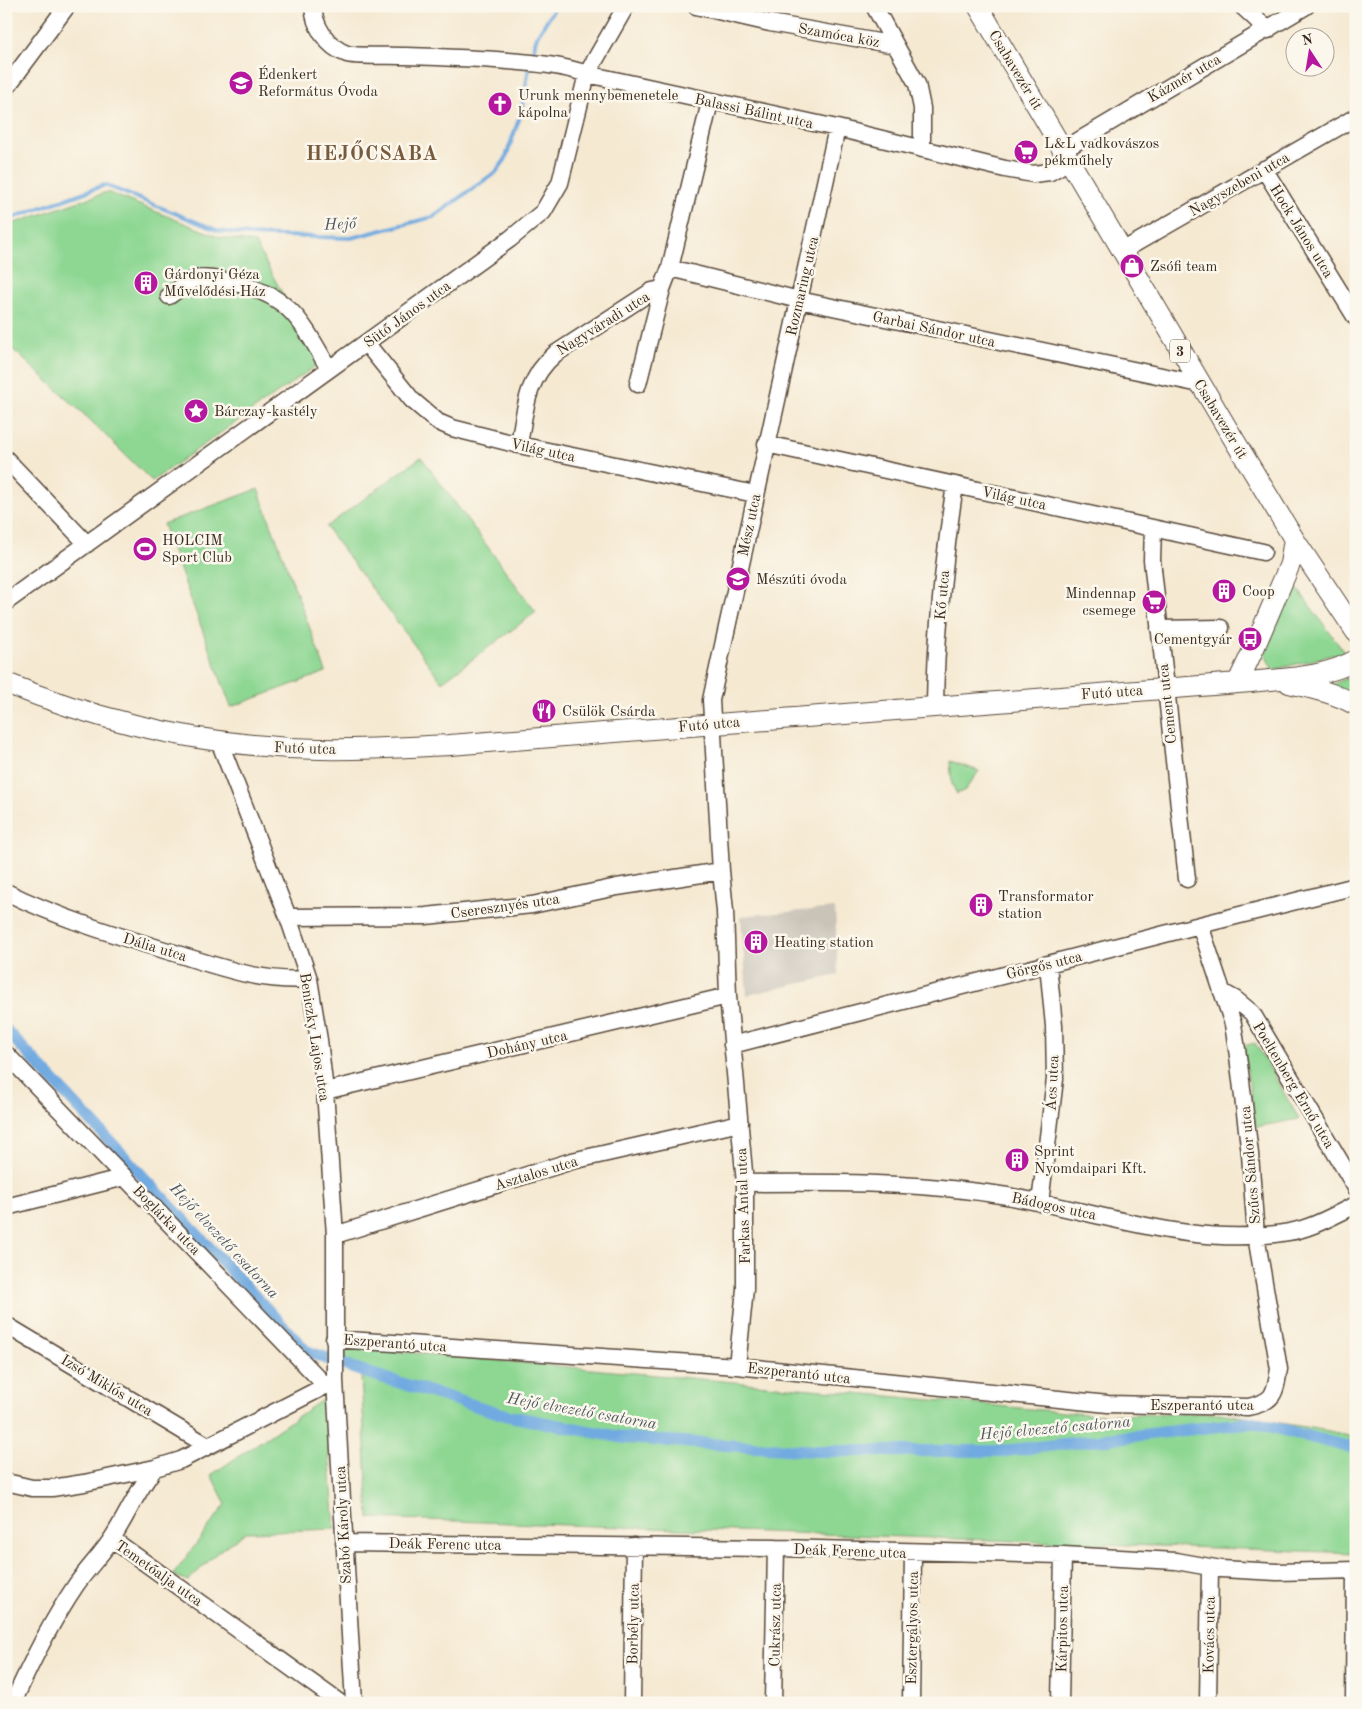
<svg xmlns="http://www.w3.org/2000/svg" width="1362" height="1709" viewBox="0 0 1362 1709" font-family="'Old Standard TT',serif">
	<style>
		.industrial { fill: #c9c3b8 }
		.green { fill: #8ed793; stroke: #648058 }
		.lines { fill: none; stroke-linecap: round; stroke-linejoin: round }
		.stream { stroke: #71aae0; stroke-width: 4 }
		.canal { stroke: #71aae0; stroke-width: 12 }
		.minor-casing { stroke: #574739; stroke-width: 19 }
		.major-casing { stroke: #574739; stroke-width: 22 }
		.minor { stroke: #fff; stroke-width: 16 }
		.major { stroke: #fff; stroke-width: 20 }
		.labels { text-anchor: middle; stroke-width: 5; stroke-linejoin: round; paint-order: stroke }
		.shield { fill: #fbf7ec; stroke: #75685c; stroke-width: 1 }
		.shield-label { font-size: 14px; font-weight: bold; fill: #3b2a1e }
		.street-label { font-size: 15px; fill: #3b2a1e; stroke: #fbf7ec }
		.poi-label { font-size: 15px; fill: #3b2a1e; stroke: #fbf7ec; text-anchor: start }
		.water-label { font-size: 16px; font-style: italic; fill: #4e5762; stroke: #fbf7ec }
		.district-label { font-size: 20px; font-weight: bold; letter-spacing: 1px; fill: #785b3d; stroke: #fbf7ec }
	</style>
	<rect width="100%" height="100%" fill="#fbf7ec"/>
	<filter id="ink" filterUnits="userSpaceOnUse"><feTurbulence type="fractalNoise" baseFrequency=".02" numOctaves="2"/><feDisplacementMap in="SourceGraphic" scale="10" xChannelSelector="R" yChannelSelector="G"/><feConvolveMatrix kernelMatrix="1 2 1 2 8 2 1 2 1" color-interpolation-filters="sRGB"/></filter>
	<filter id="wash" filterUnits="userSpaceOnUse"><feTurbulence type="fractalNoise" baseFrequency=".0096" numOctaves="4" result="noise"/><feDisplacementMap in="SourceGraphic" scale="20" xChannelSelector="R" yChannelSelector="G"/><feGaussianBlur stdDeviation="1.12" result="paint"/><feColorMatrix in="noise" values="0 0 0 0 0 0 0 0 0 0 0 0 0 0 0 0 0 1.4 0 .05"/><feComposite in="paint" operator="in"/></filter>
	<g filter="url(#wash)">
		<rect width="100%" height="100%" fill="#f5e9d2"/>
		<!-- industrial -->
		<path class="industrial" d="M835,908L838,975L747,995L741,916Z"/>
		<!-- green -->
		<path class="green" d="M107,192L219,237L255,243L320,363L152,481L88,418L6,343V226Z
			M421,457L536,612L442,682L326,527Z
			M258,489L326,672L231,707L163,524Z
			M1294,584L1344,652L1273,670L1265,655Z
			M1356,674V702L1327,687Z
			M950,761L979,771L965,790L957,794L952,784Z
			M1255,1043L1299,1119L1256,1127L1243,1046Z
			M348,1347L1097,1415L1219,1413L1329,1431L1356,1438V1553L369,1518L361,1376L344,1359Z
			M325,1398L335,1529L246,1532L219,1551L188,1581L173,1575L226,1504L211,1475Z"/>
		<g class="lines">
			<!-- stream -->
			<path class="stream" d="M531,59L537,36L556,6
				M6,220L105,185L219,231L249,235L351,238L433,217L496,172L505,160L521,113L529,68"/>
			<!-- canal -->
			<path class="canal" d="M6,1030L306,1351L368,1373L509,1416L625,1438L814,1451H1004L1253,1422L1356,1449"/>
		</g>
	</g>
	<g filter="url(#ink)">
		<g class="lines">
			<defs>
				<path id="minor" d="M313,6C314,26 327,47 347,54C356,57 391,55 404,56C438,57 473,58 508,61C535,63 561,65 587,74L837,128L1005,169L1033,174L1050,172L1069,161
					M696,6L770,23L895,45
					M874,6L917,84L922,108V149
					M1242,6L1268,30
					M6,88L67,6
					M1063,150L1306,6
					M1264,169L1356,318
					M1122,251L1356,117
					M670,268L799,300L1200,384
					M169,296C177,291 186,282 195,279C202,277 222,280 229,282C289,293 301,320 329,369
					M366,343L412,400L438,422L452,428L519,445L755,494
					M638,384L662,289L670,268L710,102
					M766,444L1263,552
					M519,445C525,410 526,379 555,354L652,291L662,289
					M6,459L87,544
					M1153,528L1152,560L1187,879
					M6,602L510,239L543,212L560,183L587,74L626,6
					M1159,629L1221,628
					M935,705C936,632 944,558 955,485
					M219,741L288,917L309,979L319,1040L325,1091L335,1235V1381L354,1703
					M6,892C59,918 115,935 171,952C217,966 261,983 309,979
					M288,917L426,916L532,905L617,887L721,871
					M1222,992L1235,999L1252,1013L1356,1188
					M732,1045L1200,925L1356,886
					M6,1054L326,1386
					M325,1091L728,996
					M745,1183C828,1182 912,1182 994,1194C1092,1208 1189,1250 1289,1232C1313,1228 1334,1215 1356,1205
					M1040,1203L1055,1079L1054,1026L1048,964
					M6,1207L125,1177
					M335,1235L572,1161L740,1123
					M6,1325L208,1446
					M334,1339L737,1366L1108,1404L1248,1407C1274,1402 1275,1394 1279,1369L1256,1236L1250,1154L1238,1056L1233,1024L1200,925
					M737,1366L745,1289V1183L728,996L725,911L721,871L711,700L837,128
					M6,1482L32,1488H52L84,1483L155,1468L181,1460L335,1381
					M112,1539L340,1703
					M344,1543L776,1548L1063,1555L1176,1561L1221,1569L1277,1572L1356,1570
					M13,1703C31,1662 51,1622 76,1585C87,1569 101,1555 111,1540C127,1516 137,1490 155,1468
					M632,1703L634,1546
					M773,1703L776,1548
					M911,1703L913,1553
					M1060,1703L1063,1555
					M1208,1703L1210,1567
					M1354,1703L1355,1570"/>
				<path id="major" d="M978,6L1227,428L1294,539L1356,632
					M1238,682L1255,646L1290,564L1294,539
					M6,683C106,724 213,747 320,749C364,750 407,747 450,745L1251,682C1286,678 1324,678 1356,660
					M1289,683C1311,688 1336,693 1356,705"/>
			</defs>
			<!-- minor casing -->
			<use href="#minor" class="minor-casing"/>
			<!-- major casing -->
			<use href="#major" class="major-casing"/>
			<!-- minor -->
			<use href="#minor" class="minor"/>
			<!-- major -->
			<use href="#major" class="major"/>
		</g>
	</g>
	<!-- icons -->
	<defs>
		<symbol id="school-disc" viewBox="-11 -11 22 22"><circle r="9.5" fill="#b5179e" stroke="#fbf7ec"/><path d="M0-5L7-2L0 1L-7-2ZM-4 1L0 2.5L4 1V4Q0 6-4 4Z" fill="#fff"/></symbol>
		<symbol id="church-disc" viewBox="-11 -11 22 22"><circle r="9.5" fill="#b5179e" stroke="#fbf7ec"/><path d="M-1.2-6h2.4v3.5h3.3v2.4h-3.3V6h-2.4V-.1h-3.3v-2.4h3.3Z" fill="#fff"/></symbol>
		<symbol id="supermarket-disc" viewBox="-11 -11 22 22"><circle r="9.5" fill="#b5179e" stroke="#fbf7ec"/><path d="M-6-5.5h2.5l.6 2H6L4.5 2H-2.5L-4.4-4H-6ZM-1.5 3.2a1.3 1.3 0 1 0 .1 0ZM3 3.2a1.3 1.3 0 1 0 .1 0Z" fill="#fff"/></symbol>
		<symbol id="shop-disc" viewBox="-11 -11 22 22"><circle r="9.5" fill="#b5179e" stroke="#fbf7ec"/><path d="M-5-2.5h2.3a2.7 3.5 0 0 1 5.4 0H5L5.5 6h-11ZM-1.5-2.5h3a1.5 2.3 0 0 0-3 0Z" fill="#fff"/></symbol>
		<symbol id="building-disc" viewBox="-11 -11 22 22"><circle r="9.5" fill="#b5179e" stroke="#fbf7ec"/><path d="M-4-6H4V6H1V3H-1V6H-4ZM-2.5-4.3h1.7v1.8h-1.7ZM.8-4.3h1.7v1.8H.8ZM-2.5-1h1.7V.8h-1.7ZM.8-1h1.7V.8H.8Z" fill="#fff"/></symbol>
		<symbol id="sight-disc" viewBox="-11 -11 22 22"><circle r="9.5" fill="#b5179e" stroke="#fbf7ec"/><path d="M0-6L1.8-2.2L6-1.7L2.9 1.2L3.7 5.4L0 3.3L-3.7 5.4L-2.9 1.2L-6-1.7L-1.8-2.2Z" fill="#fff"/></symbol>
		<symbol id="stadium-disc" viewBox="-11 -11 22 22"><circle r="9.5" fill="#b5179e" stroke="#fbf7ec"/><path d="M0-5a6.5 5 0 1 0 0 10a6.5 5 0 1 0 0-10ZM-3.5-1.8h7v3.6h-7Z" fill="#fff"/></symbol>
		<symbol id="bus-disc" viewBox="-11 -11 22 22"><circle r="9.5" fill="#b5179e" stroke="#fbf7ec"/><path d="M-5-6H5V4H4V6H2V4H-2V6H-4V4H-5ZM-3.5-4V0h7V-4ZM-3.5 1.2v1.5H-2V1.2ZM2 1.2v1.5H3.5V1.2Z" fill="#fff"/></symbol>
		<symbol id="restaurant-disc" viewBox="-11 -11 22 22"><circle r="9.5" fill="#b5179e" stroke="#fbf7ec"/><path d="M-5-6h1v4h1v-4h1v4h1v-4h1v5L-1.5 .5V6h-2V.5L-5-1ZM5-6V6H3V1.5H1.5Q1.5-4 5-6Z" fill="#fff"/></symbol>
	</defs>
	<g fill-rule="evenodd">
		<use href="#school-disc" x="227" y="69" width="28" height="28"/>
		<use href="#church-disc" x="486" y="90" width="28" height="28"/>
		<use href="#supermarket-disc" x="1012" y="138" width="28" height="28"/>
		<use href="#shop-disc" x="1118" y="252" width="28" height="28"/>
		<use href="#building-disc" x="132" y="269" width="28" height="28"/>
		<use href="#sight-disc" x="182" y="397" width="28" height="28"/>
		<use href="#stadium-disc" x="131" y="535" width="28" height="28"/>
		<use href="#school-disc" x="724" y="565" width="28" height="28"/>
		<use href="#building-disc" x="1210" y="577" width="28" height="28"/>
		<use href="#supermarket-disc" x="1140" y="588" width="28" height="28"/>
		<use href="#bus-disc" x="1236" y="625" width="28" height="28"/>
		<use href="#restaurant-disc" x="530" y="697" width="28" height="28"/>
		<use href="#building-disc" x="967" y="891" width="28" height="28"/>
		<use href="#building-disc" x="742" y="928" width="28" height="28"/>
		<use href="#building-disc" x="1003" y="1146" width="28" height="28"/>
	</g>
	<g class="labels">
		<!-- shield labels -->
		<rect class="shield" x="1170" y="339.5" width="20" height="23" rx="4"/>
		<g class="shield-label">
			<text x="1180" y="356">3</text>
		</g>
		<!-- street labels -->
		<g class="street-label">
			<text transform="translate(839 35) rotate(10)" y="5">Szamóca köz</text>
			<text transform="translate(1016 70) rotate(59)" y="5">Csabavezér út</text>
			<text transform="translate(1184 78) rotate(-30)" y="5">Kázmér utca</text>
			<text transform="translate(754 111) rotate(12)" y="5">Balassi Bálint utca</text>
			<text transform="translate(1239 184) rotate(-30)" y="5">Nagyszebeni utca</text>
			<text transform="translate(1302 231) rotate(58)" y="5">Hock János utca</text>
			<text transform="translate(802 286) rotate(-77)" y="5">Rozmaring utca</text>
			<text transform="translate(407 314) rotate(-36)" y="5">Sütő János utca</text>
			<text transform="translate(603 323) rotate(-32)" y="5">Nagyváradi utca</text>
			<text transform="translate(934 329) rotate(12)" y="5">Garbai Sándor utca</text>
			<text transform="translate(1221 419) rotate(59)" y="5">Csabavezér út</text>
			<text transform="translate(543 450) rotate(12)" y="5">Világ utca</text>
			<text transform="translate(1014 498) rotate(12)" y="5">Világ utca</text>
			<text transform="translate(749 525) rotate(-78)" y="5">Mész utca</text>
			<text transform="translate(942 595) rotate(-85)" y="5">Kő utca</text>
			<text transform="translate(1112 692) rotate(-4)" y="5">Futó utca</text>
			<text transform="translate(1167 704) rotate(-96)" y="5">Cement utca</text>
			<text transform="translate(709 724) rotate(-5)" y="5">Futó utca</text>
			<text transform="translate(305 748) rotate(2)" y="5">Futó utca</text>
			<text transform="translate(505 906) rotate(-8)" y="5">Cseresznyés utca</text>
			<text transform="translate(155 947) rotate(17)" y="5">Dália utca</text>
			<text transform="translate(1044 965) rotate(-14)" y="5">Görgős utca</text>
			<text transform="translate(315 1037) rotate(81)" y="5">Beniczky Lajos utca</text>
			<text transform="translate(527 1044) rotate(-13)" y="5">Dohány utca</text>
			<text transform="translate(1052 1083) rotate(-87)" y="5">Ács utca</text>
			<text transform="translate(1294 1085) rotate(59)" y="5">Poeltenberg Ernő utca</text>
			<text transform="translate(1250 1165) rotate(-95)" y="5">Szűcs Sándor utca</text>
			<text transform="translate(536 1173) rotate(-17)" y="5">Asztalos utca</text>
			<text transform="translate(743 1206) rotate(-92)" y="5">Farkas Antal utca</text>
			<text transform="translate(1054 1206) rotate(12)" y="5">Bádogos utca</text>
			<text transform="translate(167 1220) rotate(46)" y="5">Boglárka utca</text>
			<text transform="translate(395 1343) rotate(4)" y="5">Eszperantó utca</text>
			<text transform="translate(799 1373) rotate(6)" y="5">Eszperantó utca</text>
			<text transform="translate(107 1385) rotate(31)" y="5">Izsó Miklós utca</text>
			<text x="1202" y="1410">Eszperantó utca</text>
			<text transform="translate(343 1525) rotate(-93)" y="5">Szabó Károly utca</text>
			<text transform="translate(445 1544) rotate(1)" y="5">Deák Ferenc utca</text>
			<text transform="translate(850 1551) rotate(2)" y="5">Deák Ferenc utca</text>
			<text transform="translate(159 1573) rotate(35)" y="5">Temetőalja utca</text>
			<text transform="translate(633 1624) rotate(-89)" y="5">Borbély utca</text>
			<text transform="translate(775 1625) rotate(-89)" y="5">Cukrász utca</text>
			<text transform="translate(912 1628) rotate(-89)" y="5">Esztergályos utca</text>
			<text transform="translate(1062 1629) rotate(-89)" y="5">Kárpitos utca</text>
			<text transform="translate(1209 1635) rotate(-89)" y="5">Kovács utca</text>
		</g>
		<!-- poi labels -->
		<g class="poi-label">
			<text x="258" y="79">Édenkert<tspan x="258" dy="17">Református Óvoda</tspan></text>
			<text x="518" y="100">Urunk mennybemenetele<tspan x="518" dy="17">kápolna</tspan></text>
			<text x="1044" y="148">L&amp;L vadkovászos<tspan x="1044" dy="17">pékműhely</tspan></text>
			<text x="1150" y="271">Zsófi team</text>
			<text x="164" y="279">Gárdonyi Géza<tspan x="164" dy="17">Művelődési Ház</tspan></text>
			<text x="214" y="416">Bárczay-kastély</text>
			<text x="162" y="545">HOLCIM<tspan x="162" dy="17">Sport Club</tspan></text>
			<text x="756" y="584">Mészúti óvoda</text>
			<text x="1242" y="596">Coop</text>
			<text x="1136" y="598" text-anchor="end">Mindennap<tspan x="1136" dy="17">csemege</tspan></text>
			<text x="1232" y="644" text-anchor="end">Cementgyár</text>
			<text x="562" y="716">Csülök Csárda</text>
			<text x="998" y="901">Transformator<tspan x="998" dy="17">station</tspan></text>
			<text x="774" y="947">Heating station</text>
			<text x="1034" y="1156">Sprint<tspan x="1034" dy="17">Nyomdaipari Kft.</tspan></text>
		</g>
		<!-- water labels -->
		<g class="water-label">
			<text transform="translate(340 223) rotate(-3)" y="6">Hejő</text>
			<text transform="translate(225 1240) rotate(47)" y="6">Hejő elvezető csatorna</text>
			<text transform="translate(582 1410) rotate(10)" y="6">Hejő elvezető csatorna</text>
			<text transform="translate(1055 1427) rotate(-5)" y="6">Hejő elvezető csatorna</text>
		</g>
		<!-- district labels -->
		<g class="district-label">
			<text x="372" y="160">HEJŐCSABA</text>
		</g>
	</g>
	<!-- margin -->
	<rect width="1362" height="1709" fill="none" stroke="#fbf7ec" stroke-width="25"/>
	<!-- north arrow -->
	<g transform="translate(1310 52) rotate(348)"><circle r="24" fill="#fbf7ec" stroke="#aea59a"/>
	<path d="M0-4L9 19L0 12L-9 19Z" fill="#b5179e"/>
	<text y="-8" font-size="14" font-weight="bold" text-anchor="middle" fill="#3b2a1e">N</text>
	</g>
</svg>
